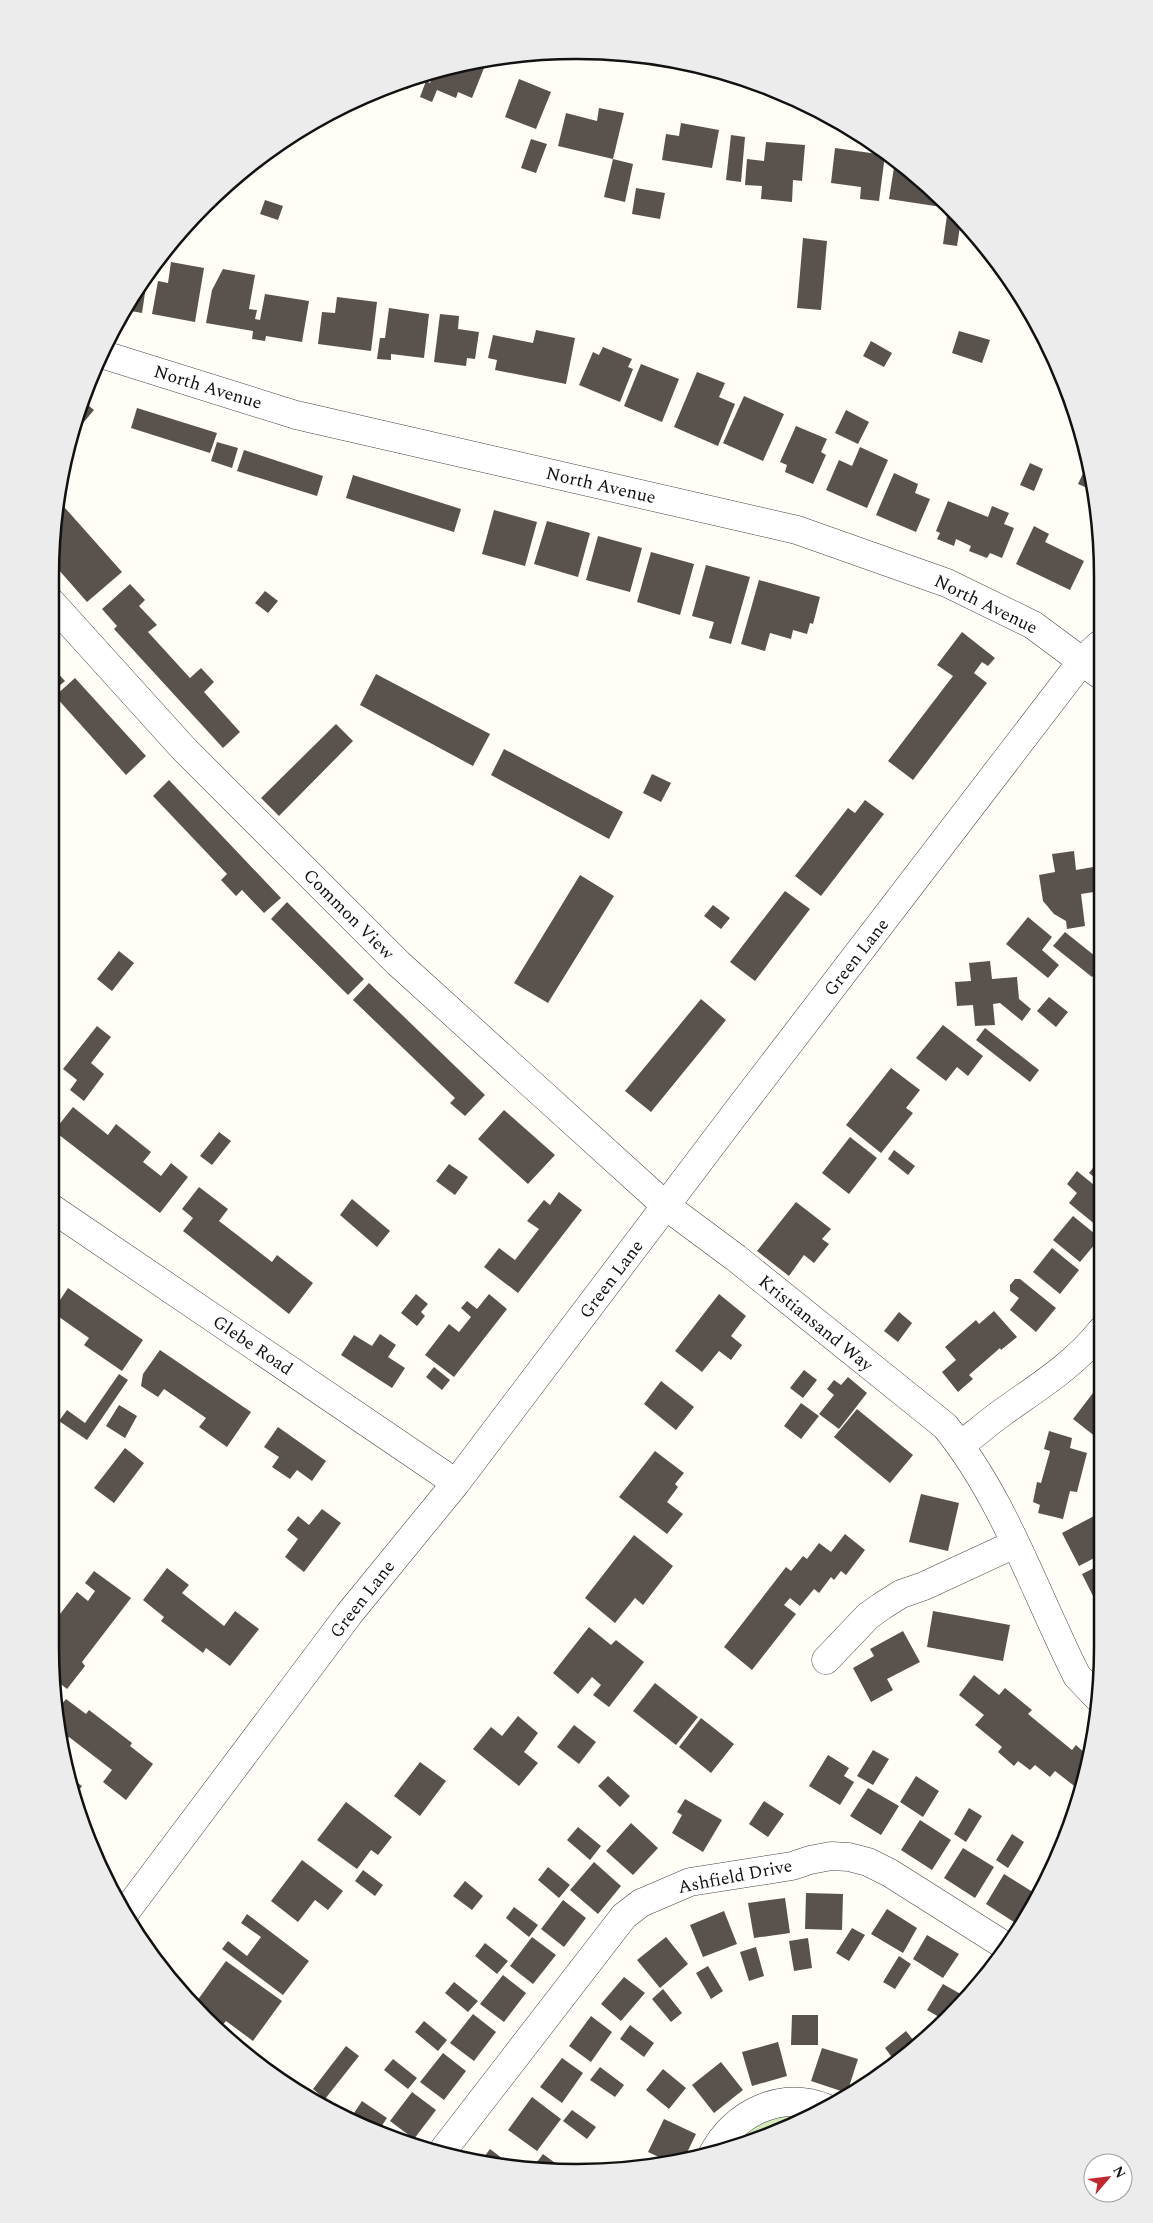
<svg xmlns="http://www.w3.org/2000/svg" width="1153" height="2223" viewBox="0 0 1153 2223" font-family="Spectral,serif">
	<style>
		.green { fill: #d5ebbd }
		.building { fill: #5a524d }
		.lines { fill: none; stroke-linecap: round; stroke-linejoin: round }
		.minor-casing { stroke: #444; stroke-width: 29 }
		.minor { stroke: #fff; stroke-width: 28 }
		.labels { text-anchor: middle; stroke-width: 5; stroke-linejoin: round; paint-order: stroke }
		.street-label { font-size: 18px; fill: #111; stroke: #fff }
		.rim { fill: none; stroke: #111; stroke-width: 2.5 }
	</style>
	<rect width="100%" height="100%" fill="#fffdf5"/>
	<!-- green -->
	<path class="green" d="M780,2111L817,2114L809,2119L723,2151L728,2143Z"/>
	<!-- building -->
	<path class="building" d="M480,61L486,63L472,98L458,92L456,98L437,90L432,102L420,97L426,81L430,83L435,72L444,74L446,69Z
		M413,77L408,89L395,84L407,78Z
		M519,79L551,92L536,129L505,117Z
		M599,108L624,113L613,159L558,146L566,113L597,121Z
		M681,123L719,130L712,168L662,160L666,134L679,136Z
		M731,135L745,137L741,182L726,180Z
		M531,139L547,144L536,173L521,168Z
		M766,142L805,145L802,181L793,180L792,202L761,199L762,186L745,185L747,159L764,161Z
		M835,148L885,155L879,201L860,199L861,187L831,183Z
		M613,159L633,164L625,202L604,197Z
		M895,161L923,180L961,220L957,246L943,244L948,208L889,199Z
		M636,188L665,193L660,219L632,214Z
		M265,200L283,206L278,220L260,214Z
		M803,238L827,241L821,310L797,308Z
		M171,262L204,268L195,322L152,314L158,281L168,283Z
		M223,269L255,275L249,309L257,310L255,319L260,320L265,294L309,301L302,342L266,336L265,341L252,339L253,331L206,323L212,290Z
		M148,273L142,313L125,310L128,305Z
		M337,297L377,302L371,351L318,344L322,312L335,313Z
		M389,308L429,314L424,358L391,354V360L377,359L380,338H385Z
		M440,314L459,316L458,329L479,332L475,359L467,358L466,366L434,362Z
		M536,330L575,338L566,384L495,370L497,360L488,358L493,335L533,343Z
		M959,331L990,340L982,363L952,353Z
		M871,341L892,353L884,367L863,356Z
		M603,347L632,359L628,367L633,369L620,402L579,385L593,352L599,355Z
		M641,364L679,379L662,422L624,406Z
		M697,372L725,383L719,397L735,404L718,446L674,427Z
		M744,396L784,414L763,461L723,443Z
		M83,401L94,410L68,441V440Z
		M137,408L217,433L210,453L131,428Z
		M846,410L869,422L858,444L835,433Z
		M796,426L827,439L821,452L826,455L813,484L785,472L787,465L780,462Z
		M217,442L238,448L232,468L211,461Z
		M860,447L888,460L867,508L826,490L839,460L852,466Z
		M244,450L323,476L317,496L237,471Z
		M1030,463L1043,469L1034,491L1020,485Z
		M1087,465L1092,483L1094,491L1078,484Z
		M894,473L918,484L915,493L930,499L916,532L876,515Z
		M353,475L461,509L454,532L346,498Z
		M58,500L122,572L87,602L51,561V542Z
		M948,501L988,517L992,506L1009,513L1004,524L1014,528L1002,558L990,553L987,558L969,551L971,546L956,539L954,546L937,539L940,533L936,531Z
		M494,510L537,522L525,566L482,554Z
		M547,521L590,533L578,577L534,564Z
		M1034,526L1049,534L1045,542L1084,561L1070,590L1016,564Z
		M598,536L642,548L630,592L586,580Z
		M651,552L694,564L680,615L637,602Z
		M706,565L750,577L731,644L709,638L714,622L692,616Z
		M759,580L820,597L813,624L810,623L807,634L793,630L791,639L770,633L765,651L741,644Z
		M130,584L145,600L139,606L157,625L148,632L190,678L201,668L214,682L204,692L240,732L223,748L114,629L117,626L102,609Z
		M265,591L278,601L268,613L255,603Z
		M962,632L995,658L988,666L982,662L974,673L987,683L913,780L888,761L953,676L937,665Z
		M51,666L65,681L51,693Z
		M376,674L490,734L473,766L360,705Z
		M75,678L146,756L126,775L55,696Z
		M336,724L353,741L279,816L261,798Z
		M504,749L623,812L609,839L491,775Z
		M652,774L671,783L661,802L643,793Z
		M169,780L281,898L264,913L242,890L236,896L221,880L227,874L153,796Z
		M865,800L884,814L821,896L795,876L848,808L855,813Z
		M1074,851L1076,870L1099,866L1100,891L1081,894L1085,926L1067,929L1066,921L1054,914L1043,901L1039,875L1055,872L1052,854Z
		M580,875L614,896L548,1003L514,983Z
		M785,891L810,909L755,981L730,962Z
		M287,902L364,979L348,995L271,919Z
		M713,905L730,918L721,929L704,916Z
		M1028,917L1052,937L1042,950L1059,965L1048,978L1006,944Z
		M1065,932L1100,960V967L1092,977L1053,946Z
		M119,951L134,963L112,991L97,979Z
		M990,961L992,979L1017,977L1019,999L1031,1009L1022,1021L1000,1003L993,1004L995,1025L975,1026L973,1005L957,1006L955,982L971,981L969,963Z
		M369,983L485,1095L465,1116L450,1103L455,1098L353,1000Z
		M1049,997L1068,1012L1056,1027L1037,1011Z
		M701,999L726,1020L651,1112L625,1091Z
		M943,1025L983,1056L968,1076L957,1067L946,1081L916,1058Z
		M97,1026L111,1037L91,1063L104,1074L84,1101L70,1090L77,1080L63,1069Z
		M985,1028L1039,1070L1030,1082L976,1040Z
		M891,1068L920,1090L906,1108L913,1113L881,1153L846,1125Z
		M73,1107L108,1135L116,1124L151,1152L143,1162L161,1176L171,1163L188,1177L160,1213L54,1131Z
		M504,1110L555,1155L528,1184L478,1139Z
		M219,1132L231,1141L212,1165L200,1156Z
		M850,1137L877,1158L849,1194L822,1173Z
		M894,1150L915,1166L908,1175L888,1159Z
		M1100,1159V1182L1089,1173Z
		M449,1164L468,1177L455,1195L436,1181Z
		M1077,1171L1100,1190L1101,1222L1097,1226L1069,1203L1077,1193L1067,1184Z
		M199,1187L228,1209L219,1221L272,1262L277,1255L313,1283L289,1314L183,1231L193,1218L182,1209Z
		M559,1192L582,1210L518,1293L484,1267L499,1248L515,1260L539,1229L527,1221L544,1200L550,1205Z
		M352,1199L390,1231L377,1247L340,1215Z
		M796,1202L831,1229L822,1239L829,1244L814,1263L804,1255L789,1276L757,1251Z
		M1073,1216L1100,1238L1080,1262L1053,1240Z
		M1052,1248L1079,1270L1060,1294L1033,1272Z
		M1015,1279H1020L1056,1308L1036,1332L1010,1310L1019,1298L1010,1291V1285Z
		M68,1288L143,1340L122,1371L84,1345L89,1338L52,1312Z
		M416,1294L428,1304L421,1312L425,1316L417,1326L401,1313Z
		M489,1294L507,1309L454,1377L425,1355L449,1324L459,1332L471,1317L461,1308L467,1301L477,1309Z
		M719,1294L746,1316L731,1336L742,1345L731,1360L719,1351L702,1372L675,1351Z
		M994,1311L1017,1337L1001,1350L1000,1348L969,1375L973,1379L958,1392L942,1372L956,1360L945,1347L976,1320L979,1324Z
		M899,1312L912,1323L898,1342L884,1331Z
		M380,1334L396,1345L388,1357L405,1368L392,1388L341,1355L354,1335L372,1346Z
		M160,1350L251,1412L227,1447L199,1427L206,1418L164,1389L158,1397L141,1386L143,1374Z
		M434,1367L450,1380L442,1390L426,1377Z
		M804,1370L817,1380L803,1398L790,1388Z
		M119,1374L128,1380L87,1440L59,1421L67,1410L85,1423Z
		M848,1377L867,1393L839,1429L819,1414L834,1395L827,1389L834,1380L841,1385Z
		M661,1381L694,1407L676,1430L644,1404Z
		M1093,1393L1101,1399V1441L1073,1419Z
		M801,1403L819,1416L801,1439L784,1426Z
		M119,1405L137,1416L125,1438L106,1426Z
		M857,1409L913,1455L890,1483L834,1437Z
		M278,1427L326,1461L312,1481L297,1470L290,1479L272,1467L279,1457L264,1447Z
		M1049,1431L1072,1438L1070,1448L1087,1453L1077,1492L1070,1491L1063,1519L1038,1513L1040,1505L1033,1502L1037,1482L1041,1483L1050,1451L1044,1449Z
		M125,1448L144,1463L114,1503L94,1488Z
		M655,1451L684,1473L675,1484L678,1487L667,1502L683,1514L667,1534L619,1497Z
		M921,1494L959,1503L948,1551L909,1542Z
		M322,1509L341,1523L304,1572L285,1557L298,1539L287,1530L298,1516L309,1525Z
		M1094,1516L1101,1530L1102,1554L1079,1566L1062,1533Z
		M845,1534L865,1550L846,1575L841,1571L834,1580L831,1577L819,1593L814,1589L800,1606L790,1598L784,1605L796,1614L752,1670L724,1647L786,1567L791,1571L803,1556L807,1559L819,1543L831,1552Z
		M634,1535L673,1566L643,1605L635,1598L615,1623L585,1598Z
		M1102,1564V1600L1096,1602L1082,1574Z
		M167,1568L189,1585L182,1593L224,1626L235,1611L259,1629L230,1666L206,1648L203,1653L161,1621L164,1617L143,1600Z
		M94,1571L131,1598L82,1662L85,1666L67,1689L53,1678L50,1627L77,1592L88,1601L95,1591L85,1583Z
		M933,1611L1010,1625L1003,1661L927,1647Z
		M589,1627L611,1645L616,1640L644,1662L609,1707L593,1695L601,1685L592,1677L578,1694L553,1673Z
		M903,1631L920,1662L887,1679L893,1690L871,1702L853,1668L874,1656L870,1649Z
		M974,1675L999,1695L1005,1688L1032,1710L1028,1714L1045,1728L1072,1750L1076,1745L1089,1757L1082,1792L1055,1771L1050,1777L1035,1765L1030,1770L1018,1761L1014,1766L998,1752L1002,1747L975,1725L984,1715L959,1695Z
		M655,1683L698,1717L676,1745L633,1711Z
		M66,1699L86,1714L89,1710L132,1743L130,1746L153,1764L126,1800L103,1782L112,1770L69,1737L65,1741L59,1737L56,1711Z
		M518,1716L538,1733L524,1752L538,1763L519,1786L473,1749L491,1727L502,1736Z
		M701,1718L734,1744L711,1773L679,1747Z
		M574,1725L596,1742L579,1764L557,1747Z
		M873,1750L889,1759L873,1785L857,1776Z
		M828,1755L849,1768L844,1776L854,1782L840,1805L809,1786Z
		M420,1762L446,1781L420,1816L394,1796Z
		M608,1776L630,1796L620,1807L598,1786Z
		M916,1776L939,1791L923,1817L900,1802Z
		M72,1779L82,1786L73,1798L69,1783Z
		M868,1788L899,1806L881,1835L850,1816Z
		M685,1799L722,1820L703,1852L672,1833L682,1815L677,1812Z
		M764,1801L784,1814L768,1837L749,1824Z
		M346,1802L392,1837L378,1855L371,1850L357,1869L317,1840Z
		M969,1808L982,1816L966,1842L954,1834Z
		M920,1820L951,1840L932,1870L901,1850Z
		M631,1823L658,1848L633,1875L606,1851Z
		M578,1827L601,1846L590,1860L567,1840Z
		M1012,1834L1024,1842L1008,1868L996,1860Z
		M963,1848L994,1867L975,1898L944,1878Z
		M302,1860L343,1891L328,1910L315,1900L298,1922L271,1901Z
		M594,1862L621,1886L598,1914L570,1890Z
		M1053,1866L1049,1879L1043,1889L1040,1887Z
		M548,1867L570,1885L559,1898L538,1880Z
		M363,1870L383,1885L375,1896L355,1881Z
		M1004,1874L1036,1894L1017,1924L986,1904Z
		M465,1881L483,1896L472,1910L453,1896Z
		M806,1893L843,1894L842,1930L805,1929Z
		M785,1898L790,1933L754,1938L748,1903Z
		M563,1900L586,1918L564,1947L541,1929Z
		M514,1907L538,1925L529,1937L506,1918Z
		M887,1909L917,1928L903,1953L871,1934Z
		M724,1911L737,1944L703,1957L690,1925Z
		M247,1914L309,1961L283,1995L222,1949L228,1941L247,1956L261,1937L241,1923Z
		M852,1928L865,1935L849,1961L836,1953Z
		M927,1935L959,1954L943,1978L913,1959Z
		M532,1937L556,1955L533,1984L510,1966Z
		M666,1937L688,1964L660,1988L637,1960Z
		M808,1938L812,1968L794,1971L789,1941Z
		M485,1943L508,1961L497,1974L475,1956Z
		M756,1947L764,1976L749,1981L740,1952Z
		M899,1956L911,1964L895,1989L883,1982Z
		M226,1961L282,2001L253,2041L226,2021L220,2028L235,2039L231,2044L194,2005Z
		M708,1966L723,1991L711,1999L696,1973Z
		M503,1975L526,1993L504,2022L480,2004Z
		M624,1977L645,1993L621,2021L601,2004Z
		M454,1982L478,2001L468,2012L445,1993Z
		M943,1984L966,1997L946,2021L927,2010Z
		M663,1989L682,2013L671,2022L652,1999Z
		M473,2014L496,2032L474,2061L450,2043Z
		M792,2015H818V2045H791Z
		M591,2016L612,2032L591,2062L569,2046Z
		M424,2021L447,2040L438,2051L415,2032Z
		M630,2025L654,2043L644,2057L620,2039Z
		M906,2031L918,2046L897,2064L885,2048Z
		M778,2042L787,2076L752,2086L742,2052Z
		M346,2046L359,2056L325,2099L313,2089Z
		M822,2048L858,2059L847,2093L811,2081Z
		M443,2053L466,2071L444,2100L420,2082Z
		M562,2058L583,2073L562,2103L540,2087Z
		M393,2059L417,2078L408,2089L384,2070Z
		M721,2062L743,2090L714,2113L692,2085Z
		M600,2067L624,2085L615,2097L590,2080Z
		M663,2069L686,2088L669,2109L646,2090Z
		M412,2092L436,2110L414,2139L390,2121Z
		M532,2097L561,2119L537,2151L508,2130Z
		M362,2101L387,2118L379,2130L354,2113Z
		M572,2110L596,2127L587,2139L563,2121Z
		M664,2119L696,2134L683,2161L672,2163L648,2152Z
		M490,2149L515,2168L479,2164Z
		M543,2154L566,2171L531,2170Z"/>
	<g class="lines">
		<defs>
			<path id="minor" d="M101,354L296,415L797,530L947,583L1033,625L1099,674
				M51,602L184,749L398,963L666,1206L736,1258L945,1426C1004,1498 1035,1593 1077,1676L1099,1699
				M50,1207L456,1483
				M961,1445C975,1434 989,1422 1003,1412C1038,1387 1074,1365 1101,1331
				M826,1660L868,1616L882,1606L901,1594L924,1586L1015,1544
				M124,1914L349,1614L456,1483L738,1110L1082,661L1099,645
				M441,2153L624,1916L641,1903L690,1882L792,1866L810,1860L831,1856L849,1857L868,1862L890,1873L1007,1947
				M712,2155C734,2113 780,2090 826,2108"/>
		</defs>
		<!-- minor casing -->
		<use href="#minor" class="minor-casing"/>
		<!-- minor -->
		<use href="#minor" class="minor"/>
	</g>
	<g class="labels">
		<!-- street labels -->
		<g class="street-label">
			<text transform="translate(208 387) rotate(17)" y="6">North Avenue</text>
			<text transform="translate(601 485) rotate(13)" y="6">North Avenue</text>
			<text transform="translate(986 604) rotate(26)" y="6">North Avenue</text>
			<text transform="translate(349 914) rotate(45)" y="6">Common View</text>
			<text transform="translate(856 957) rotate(-52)" y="6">Green Lane</text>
			<text transform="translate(611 1279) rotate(-53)" y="6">Green Lane</text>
			<text transform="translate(816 1323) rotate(39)" y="6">Kristiansand Way</text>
			<text transform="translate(253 1345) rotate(34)" y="6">Glebe Road</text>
			<text transform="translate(362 1599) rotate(-52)" y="6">Green Lane</text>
			<text transform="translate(735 1876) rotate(-11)" y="6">Ashfield Drive</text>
		</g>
	</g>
	<!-- crop -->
	<path d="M0 0H1153V2223H0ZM576 59H577A517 517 0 0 1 1094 576V1647A517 517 0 0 1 577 2164H576A517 517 0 0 1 59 1647V576A517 517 0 0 1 576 59Z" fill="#ececec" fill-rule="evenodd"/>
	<path class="rim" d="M576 59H577A517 517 0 0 1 1094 576V1647A517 517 0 0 1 577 2164H576A517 517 0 0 1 59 1647V576A517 517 0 0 1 576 59Z"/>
	<!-- north arrow -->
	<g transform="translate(1108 2178) rotate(62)"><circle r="24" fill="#ffffff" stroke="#a0a0a0"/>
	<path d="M0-4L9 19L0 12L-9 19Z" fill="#c4262e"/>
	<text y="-8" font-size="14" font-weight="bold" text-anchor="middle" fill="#111111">N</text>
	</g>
</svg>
